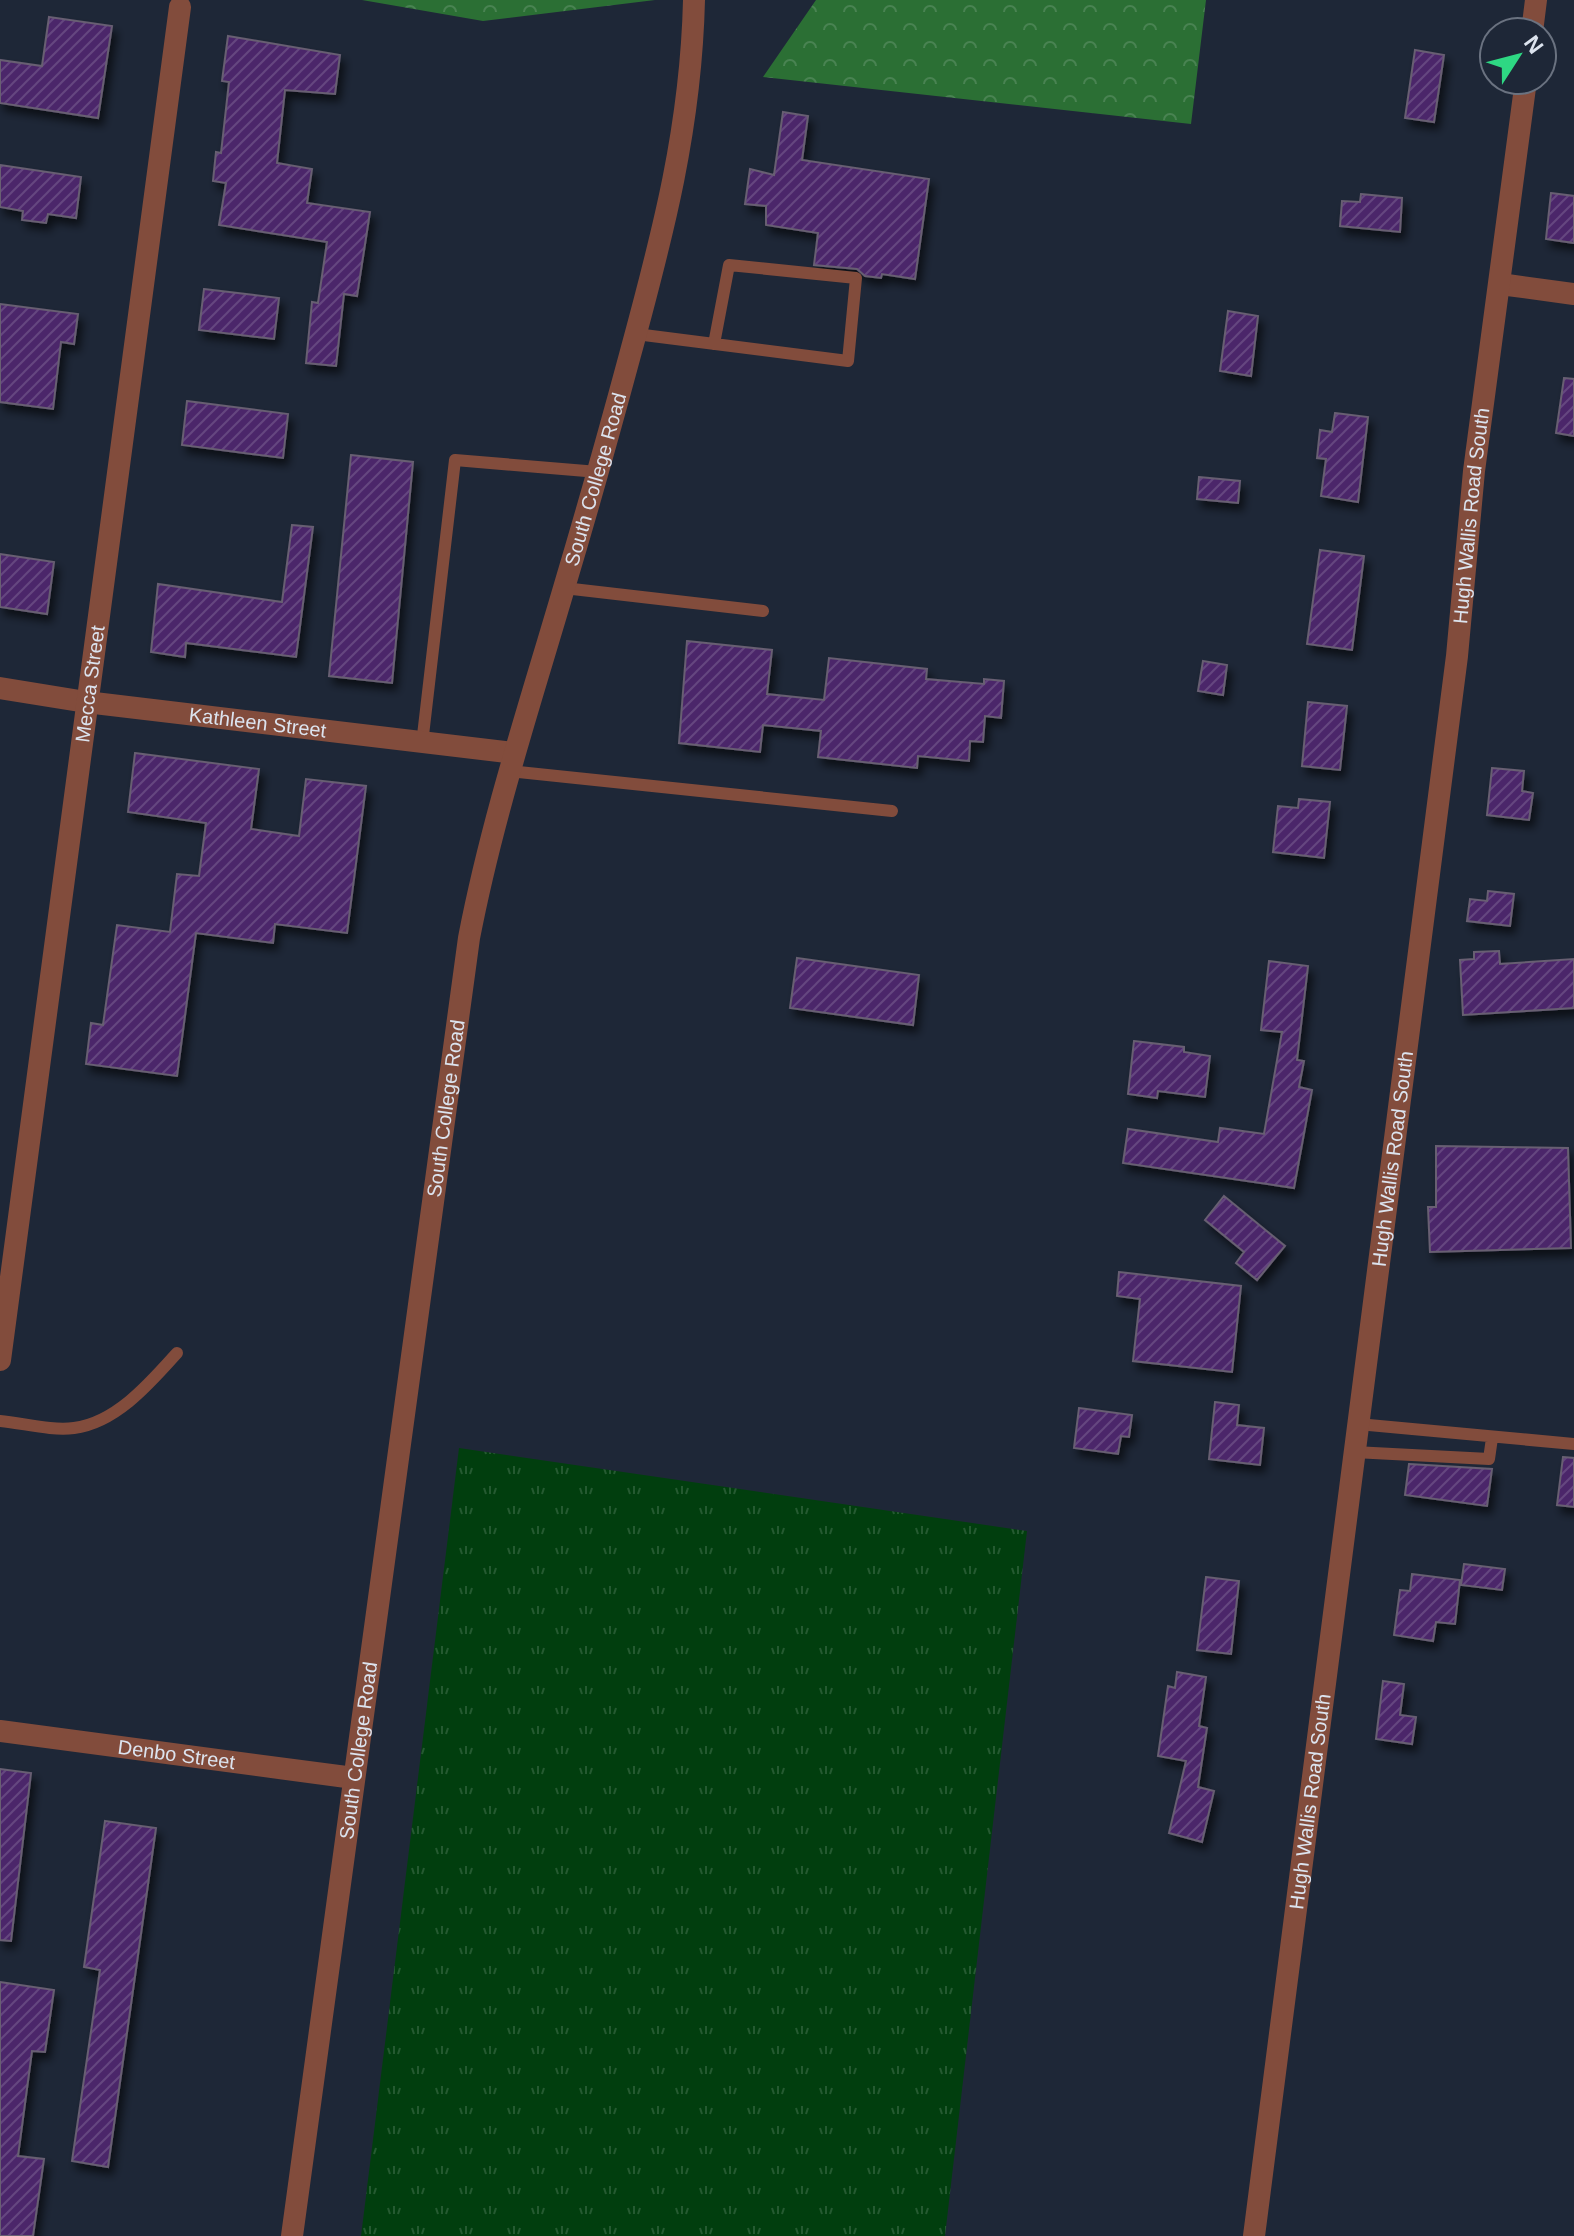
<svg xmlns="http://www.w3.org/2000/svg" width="1574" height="2236" viewBox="0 0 1574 2236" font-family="Helvetica,sans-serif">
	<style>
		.grass { fill: url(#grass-tufts) }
		.forest { fill: url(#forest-crowns) }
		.building { fill: url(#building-hatch); stroke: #675e72; stroke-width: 2; filter: url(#shadow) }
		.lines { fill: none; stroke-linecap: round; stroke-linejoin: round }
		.service { stroke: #824c3c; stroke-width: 12 }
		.minor { stroke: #824c3c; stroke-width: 22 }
		.tertiary { stroke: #824c3c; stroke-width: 22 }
		.labels { text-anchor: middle; stroke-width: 8; stroke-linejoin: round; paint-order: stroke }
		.street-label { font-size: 20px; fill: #dce3ee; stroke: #1e2737 }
	</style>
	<defs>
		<pattern id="grass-tufts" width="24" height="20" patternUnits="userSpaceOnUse" patternTransform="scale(2)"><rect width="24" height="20" fill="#013e0e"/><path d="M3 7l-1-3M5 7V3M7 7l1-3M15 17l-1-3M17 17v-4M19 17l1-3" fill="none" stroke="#255a31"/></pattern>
		<pattern id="forest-crowns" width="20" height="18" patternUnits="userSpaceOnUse" patternTransform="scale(2)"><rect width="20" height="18" fill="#2b6f34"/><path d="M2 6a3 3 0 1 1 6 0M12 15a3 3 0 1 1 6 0" fill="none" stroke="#498352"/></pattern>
		<pattern id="building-hatch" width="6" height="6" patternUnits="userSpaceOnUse" patternTransform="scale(2)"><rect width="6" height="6" fill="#4c276a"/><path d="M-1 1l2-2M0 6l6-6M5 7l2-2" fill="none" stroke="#654680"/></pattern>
		<filter id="shadow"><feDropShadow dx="4.5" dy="7" stdDeviation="4" flood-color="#0009"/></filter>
	</defs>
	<rect width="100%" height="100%" fill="#1e2737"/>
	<!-- grass -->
	<path class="grass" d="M459,1448L1027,1531L945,2236H361Z"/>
	<!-- forest -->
	<path class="forest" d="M362,0H655L483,21Z
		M816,0H1206L1191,124L763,77Z"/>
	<!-- building -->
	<path class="building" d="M49,17L112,26L98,118L0,103V60L42,66Z
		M228,36L340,55L335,94L285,90L277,163L312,169L307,203L370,212L357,296L344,294L336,366L306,363L312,302L318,303L327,242L219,225L226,183L213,181L216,152L221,153L229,82L222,81Z
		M1415,50L1444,55L1434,122L1405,118Z
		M783,112L808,116L802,160L929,179L915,279L882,274L881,278L865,276L857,269L814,265L818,233L766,225V206L745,204L750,169L774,175Z
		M0,165L81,177L76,218L48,214L46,223L22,220L23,211L0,207Z
		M1551,193L1574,196V243L1546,239Z
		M1361,194L1402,198L1400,232L1340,226L1342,201L1360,202Z
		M204,289L279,298L274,339L199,330Z
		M0,304L78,314L74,344L61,342L53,409L0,402Z
		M1228,311L1258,316L1251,376L1220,371Z
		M1564,378L1574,379V436L1556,433Z
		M187,401L288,414L283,458L182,445Z
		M1335,413L1368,417L1358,502L1321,496L1326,459L1317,458L1320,430L1332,432Z
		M351,455L413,462L392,683L329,676Z
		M1199,477L1240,481L1238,503L1197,499Z
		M292,525L313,527L296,657L186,643L185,657L151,652L158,584L282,602Z
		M1320,550L1364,556L1352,650L1307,644Z
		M0,554L54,562L47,614L0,607Z
		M687,641L772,650L767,694L824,700L829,658L927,669L926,679L984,684V679L1004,681L1001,718L985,716L983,742L970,741L969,761L918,756L917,768L818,757L821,731L763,725L760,752L679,743Z
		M1203,661L1227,665L1223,695L1198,691Z
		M1308,702L1347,706L1340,770L1302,766Z
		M135,753L259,769L251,829L299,836L306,779L366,786L347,933L275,924L273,943L196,933L177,1076L86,1064L91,1023L103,1025L117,925L170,932L177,874L199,876L206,823L128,812Z
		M1492,768L1524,771L1522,791L1533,793L1529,820L1487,815Z
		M1299,799L1330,802L1324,858L1273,852L1278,806L1298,808Z
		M1488,891L1514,894L1510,926L1467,921L1470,899L1487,901Z
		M1499,951L1500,964L1574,959V1008L1463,1015L1460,960L1474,959V952Z
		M797,958L919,975L913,1025L790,1008Z
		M1269,961L1308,966L1297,1060L1304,1061L1299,1087L1312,1090L1294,1188L1123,1163L1128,1129L1218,1142L1220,1128L1264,1134L1282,1032L1261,1030Z
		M1134,1041L1184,1047V1052L1210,1056L1205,1097L1158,1091L1157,1098L1128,1094Z
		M1436,1146L1568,1148L1571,1248L1430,1252L1428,1207H1436Z
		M1224,1196L1285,1246L1257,1280L1236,1263L1244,1252L1205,1220Z
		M1119,1272L1241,1286L1232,1372L1133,1361L1140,1299L1117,1296Z
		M1215,1402L1239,1405L1237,1425L1264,1428L1260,1465L1209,1459Z
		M1079,1408L1132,1415L1129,1437L1121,1436L1118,1454L1074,1448Z
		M1563,1457L1574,1458V1507L1557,1505Z
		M1409,1464L1492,1469L1487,1506L1405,1495Z
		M1464,1564L1505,1569L1502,1590L1461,1585Z
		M1412,1574L1460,1580L1455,1624L1436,1622L1433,1641L1394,1635L1400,1590L1410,1591Z
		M1206,1577L1239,1581L1231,1654L1197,1650Z
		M1177,1672L1206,1677L1199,1726L1207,1728L1198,1787L1214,1791L1202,1842L1169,1833L1186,1761L1158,1756L1168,1686L1175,1688Z
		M1383,1681L1404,1684L1400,1715L1416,1717L1412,1744L1376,1739Z
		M0,1769L31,1773L11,1941L0,1940Z
		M105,1821L156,1828L108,2167L72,2161L100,1970L84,1967Z
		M0,1982L54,1990L45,2052L32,2051L18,2156L44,2159L33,2236H0Z"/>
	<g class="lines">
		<!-- service -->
		<path class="service" d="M636,334L848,361L856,278L729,265L714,344
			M564,588L763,611
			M422,744L455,460L598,472
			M509,771L892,811
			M0,1421C23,1423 51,1431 74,1428C116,1423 150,1383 177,1353
			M1358,1424L1574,1444
			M1354,1452L1489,1459L1492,1438"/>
		<!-- minor -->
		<g class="minor">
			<path d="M1532,32L1536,0"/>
			<path d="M1500,284L1574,294"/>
			<path id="s1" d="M0,688L86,702L514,753"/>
			<path id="s2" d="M0,1360L180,7"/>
			<path id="s3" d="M0,1731L354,1778"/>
			<path id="s4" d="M1254,2236L1457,656L1474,471L1526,80"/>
		</g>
		<!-- tertiary -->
		<path class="tertiary" id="s5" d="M292,2236L469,938C492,819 530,704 564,588C587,511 609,433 630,355C663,234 691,127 694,0"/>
	</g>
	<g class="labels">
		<!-- street labels -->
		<g class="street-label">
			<text dy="7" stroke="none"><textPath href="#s5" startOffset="1786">South College Road</textPath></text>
			<text dy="7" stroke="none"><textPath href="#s4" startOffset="1734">Hugh Wallis Road South</textPath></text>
			<text dy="7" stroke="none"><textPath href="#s2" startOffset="682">Mecca Street</textPath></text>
			<text dy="7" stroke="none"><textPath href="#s1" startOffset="260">Kathleen Street</textPath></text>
			<text dy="7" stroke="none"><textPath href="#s5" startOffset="1138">South College Road</textPath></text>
			<text dy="7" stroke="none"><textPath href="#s4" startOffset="1086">Hugh Wallis Road South</textPath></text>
			<text dy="7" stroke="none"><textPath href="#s5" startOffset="490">South College Road</textPath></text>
			<text dy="7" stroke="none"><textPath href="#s3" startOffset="178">Denbo Street</textPath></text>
			<text dy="7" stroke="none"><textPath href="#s4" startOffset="438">Hugh Wallis Road South</textPath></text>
		</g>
	</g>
	<!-- north arrow -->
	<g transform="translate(1518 56) rotate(54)"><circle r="38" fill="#1e2737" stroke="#6a7280" stroke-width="2"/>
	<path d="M0-6L14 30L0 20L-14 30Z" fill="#2ed883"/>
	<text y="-12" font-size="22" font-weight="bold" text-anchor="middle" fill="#dce3ee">N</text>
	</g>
</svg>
